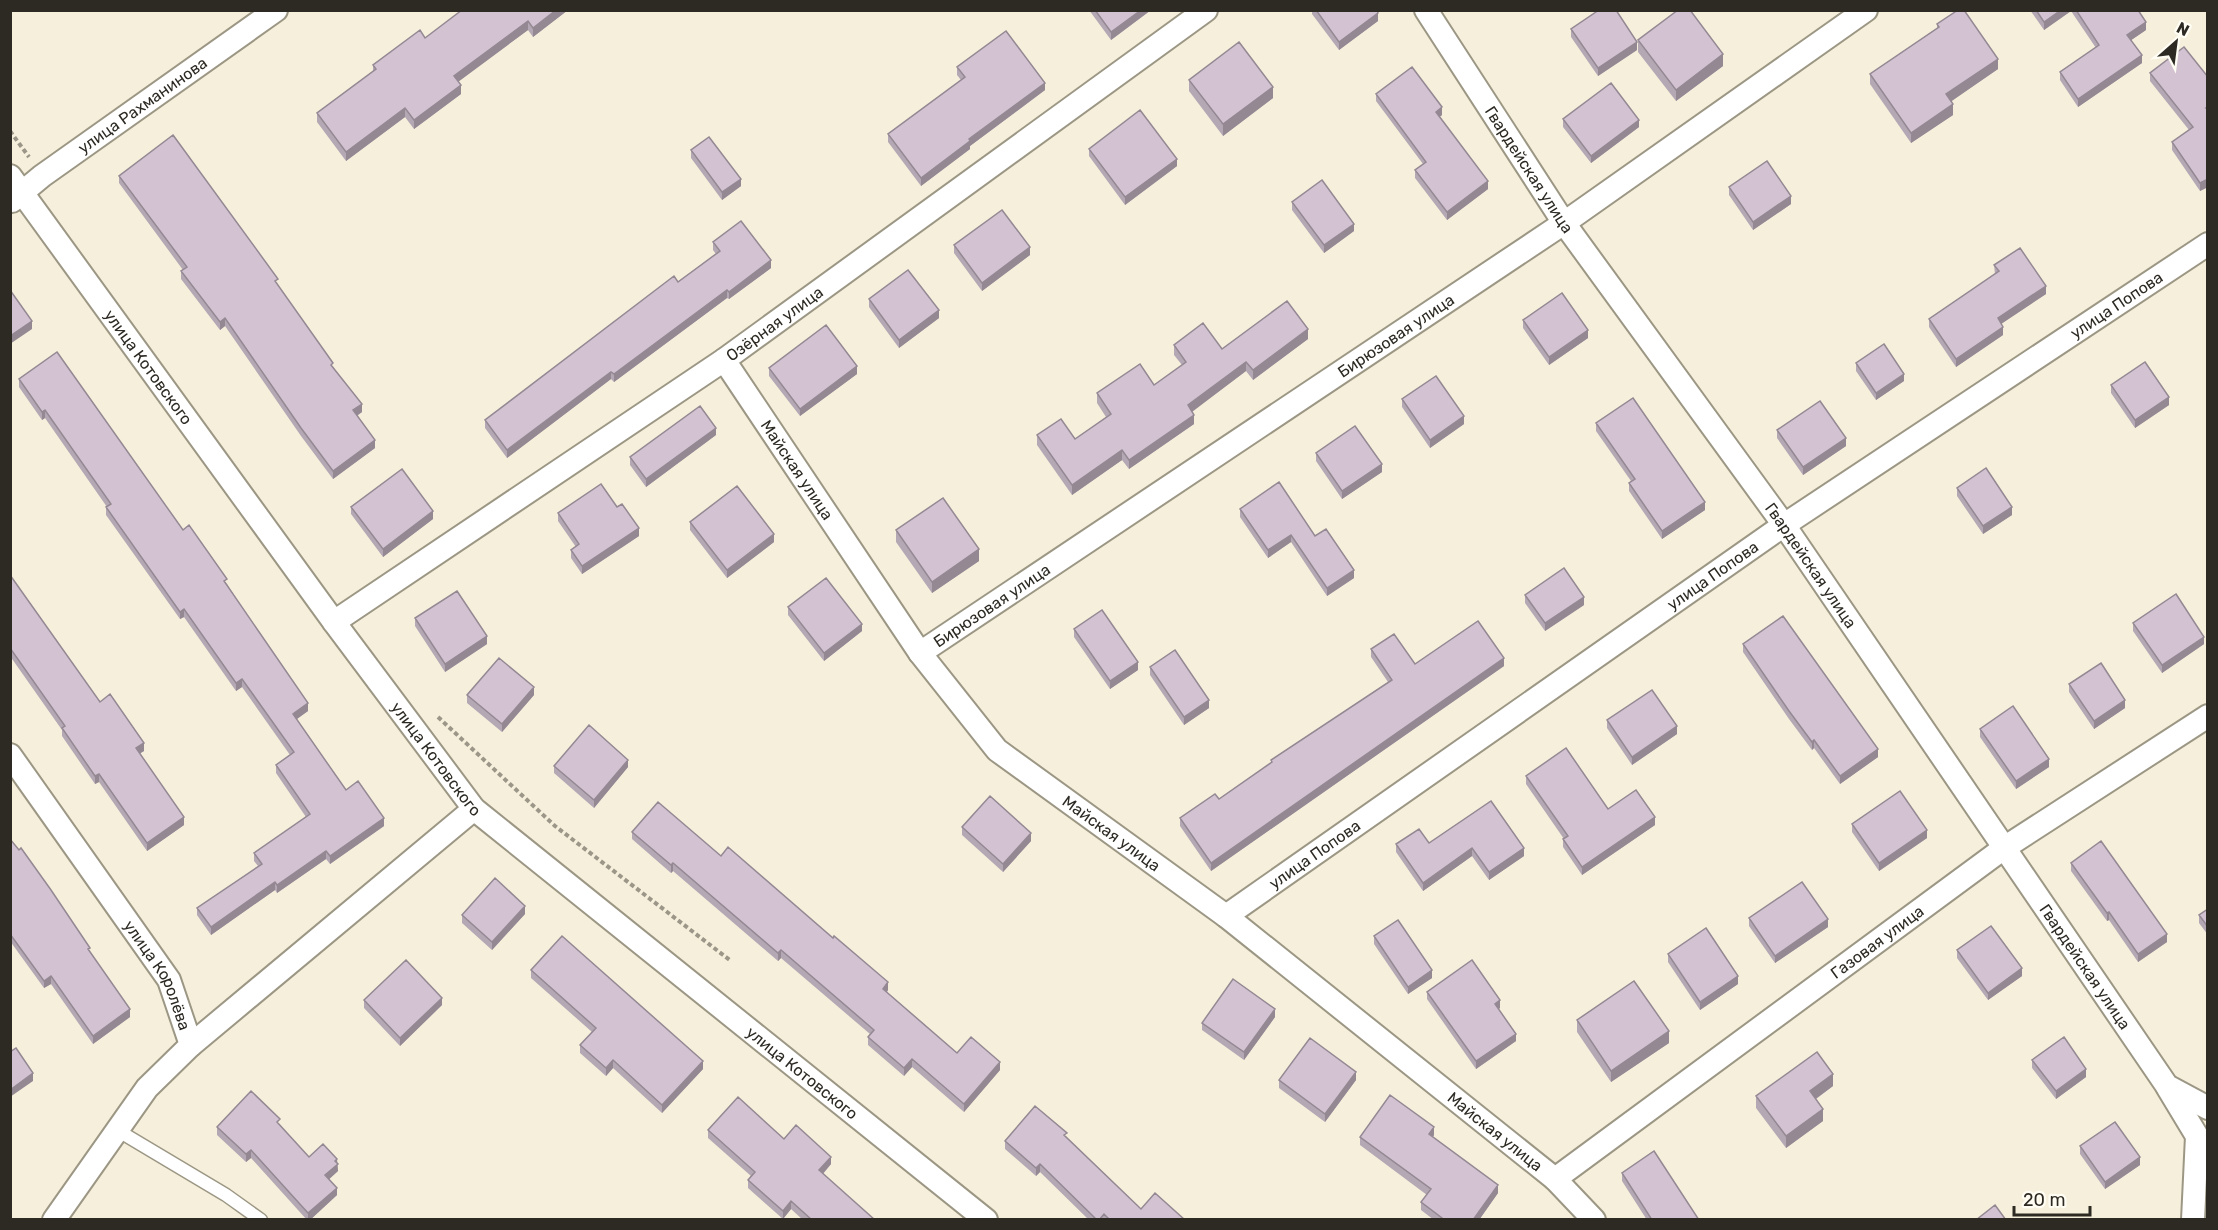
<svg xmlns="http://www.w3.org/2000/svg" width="2218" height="1230" viewBox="0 0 2218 1230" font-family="Rubik,sans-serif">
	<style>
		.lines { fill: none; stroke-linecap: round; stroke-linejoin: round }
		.service-casing { stroke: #9c9784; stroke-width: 15 }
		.minor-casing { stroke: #9c9784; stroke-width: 26 }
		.path { stroke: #9b9688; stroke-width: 4; stroke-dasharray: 4.5 3; stroke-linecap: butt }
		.service { stroke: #fff; stroke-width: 12 }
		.minor { stroke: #fff; stroke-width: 22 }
		.wall { fill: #b5a8b5 }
		.shaded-wall { fill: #948893 }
		.building { fill: #d3c3d2; stroke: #948893; stroke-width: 1.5 }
		.labels { text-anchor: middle; stroke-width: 6; stroke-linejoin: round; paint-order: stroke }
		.street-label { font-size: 16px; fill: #2d2a23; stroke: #fffdf4 }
	</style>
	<rect width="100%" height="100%" fill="#f5efdb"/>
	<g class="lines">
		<defs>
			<path id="service" d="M117,1130L226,1195L261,1220"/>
			<g id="minor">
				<path id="s1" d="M1426,10L1564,223L1784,525L2167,1086L2208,1108"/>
				<path id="s2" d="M10,176L334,622L474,809L986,1220"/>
				<path id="s3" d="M12,201L42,176L276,10"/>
				<path id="s4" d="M724,360L920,653L997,750L1226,916L1555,1179L1594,1220"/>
				<path id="s5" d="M334,622L724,360L1206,10"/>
				<path id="s6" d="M920,653L1564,223L1866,10"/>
				<path id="s7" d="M10,755L169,980L191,1045L147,1088L54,1220"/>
				<path id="s8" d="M1226,916L1784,525L2208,244"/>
				<path d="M191,1045L474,809"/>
				<path d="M2168,1088L2197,1136L2193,1220"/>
				<path id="s9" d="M1555,1179L2004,848L2208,716"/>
			</g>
		</defs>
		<!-- service casing -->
		<use href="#service" class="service-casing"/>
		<!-- minor casing -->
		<use href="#minor" class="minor-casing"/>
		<!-- path -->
		<path class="path" d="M10,131L29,157
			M438,717L555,826L731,961"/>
		<!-- service -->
		<use href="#service" class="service"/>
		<!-- minor -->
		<use href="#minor" class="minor"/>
	</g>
	<!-- wall -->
	<path class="wall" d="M462,10H568L533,37L528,30L458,81L461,94L414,129L405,117L346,161L317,122V113L373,71V65L425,38Z
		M1089,10H1151L1111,40Z
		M1312,10H1377L1378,21L1339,50L1312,14Z
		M2030,10H2138L2146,30L2131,40L2142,63L2078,107L2060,80V72L2096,48L2071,11L2044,30Z
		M1937,24L1998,69L1951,101L1953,115L1911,143L1870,84V74L1937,28Z
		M1571,29L1637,50L1598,76L1571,37Z
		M1638,40L1723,66L1676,101L1638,52Z
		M957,67L1045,90L970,146V149L921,186L888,142V134L961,80L957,75Z
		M2150,73L2208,77V187L2200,191L2172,150V142L2189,130L2150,81Z
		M1189,80L1273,98L1223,136L1189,91Z
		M1376,94L1442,115L1439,117L1488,189L1447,220L1415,178V170L1423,164L1376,101Z
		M1563,119L1639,127L1591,163L1563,127Z
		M1089,149L1177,166L1125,205L1089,156Z
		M691,150L741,186L722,200L691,158Z
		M119,176L278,285L333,367L362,412L357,416L375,448L333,479L301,436L225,326L220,330L181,279V271L183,270L119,183Z
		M1729,187L1791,204L1753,230L1729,195Z
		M1292,202L1354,231L1324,253L1292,210Z
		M713,242L771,268L729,299L727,298L614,382L611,379L507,458L485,428V420L716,254L713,250Z
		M954,245L1030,255L982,291L954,253Z
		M1994,265L2046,294L2001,324L2003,335L1956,367L1929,327V319L1995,274Z
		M869,299L939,318L899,348L869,307Z
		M1523,320L1588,338L1549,365L1523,328Z
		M1308,339L1253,380L1246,371L1192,411L1194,424L1129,469L1122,460L1072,495L1037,445V435L1075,439L1106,417L1097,403V393L1154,385L1182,365L1174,355V345L1222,349Z
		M1856,363L1904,381L1876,400L1856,371Z
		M769,368L857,374L800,416L769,376Z
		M19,379L183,530L227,584L308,711L296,719L346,790L384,826L330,864L326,859L277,893L275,890L211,935L197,915V908L258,866L254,861V853L306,817L276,773V765L290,755L242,687L236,691L184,617L180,619L106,515V507H107L45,418L42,420L19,387Z
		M2111,385L2169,405L2135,428L2111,393Z
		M1402,399L1464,424L1430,448L1402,407Z
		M1596,423L1705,510L1662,539L1629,491V483L1631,481L1596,431Z
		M1777,430L1846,446L1803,475L1777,438Z
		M716,435L646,487L630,465V457Z
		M1316,453L1382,472L1342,499L1316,461Z
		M1957,488L2012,515L1983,534L1957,496Z
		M351,507L433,519L383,557L351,514Z
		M617,507L639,536L582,574L571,558V550L576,547L558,521V513Z
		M1240,509L1315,536L1354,578L1327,596L1291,542L1268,558L1240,517Z
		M690,522L774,542L727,578L690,530Z
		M896,530L979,561L932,593L896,542Z
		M10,575L100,702L144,751L140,753L184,825L147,851L99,782L95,784L62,736V730L10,656Z
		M1525,595L1584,605L1545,631L1525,603Z
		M788,607L862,631L824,661L788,615Z
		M415,618L487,644L445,672L415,626Z
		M2133,623L2204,644L2162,673L2133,631Z
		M1074,629L1138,670L1110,689L1074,637Z
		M1743,644L1878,757L1840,784L1814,748L1812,750L1789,719L1743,652Z
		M1371,649L1415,664L1504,666L1211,871L1180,826V818L1219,799L1271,763V760L1388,682L1371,657Z
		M1150,667L1209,708L1184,725L1150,675Z
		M2069,684L2125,708L2094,729L2069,692Z
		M467,695H534L502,732L467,703Z
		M1607,720L1677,734L1632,765L1607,728Z
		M1980,729L2049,767L2016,789L1980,737Z
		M554,766L628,767L594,808L554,773Z
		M1526,776L1608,809L1655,825L1582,875L1563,847V839H1564L1526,784Z
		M1491,801L1524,856L1489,880L1472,856L1423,891L1396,852V844L1429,843Z
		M1852,824L1927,838L1879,871L1852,832Z
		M962,827L1031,841L1003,872L962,835Z
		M632,832L721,856L888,990L887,992L957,1053L1000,1070L964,1112L912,1067L904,1076L868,1045V1037L870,1034L781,958L778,961L673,871L671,873L632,839Z
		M10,839L90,952L130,1017L93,1044L51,984L44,988L10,941Z
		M2071,863L2167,942L2138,962L2109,920L2107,921L2071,871Z
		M2208,909V935L2199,923V915Z
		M525,914L492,950L462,923V915Z
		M1749,918L1828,927L1775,963L1749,926Z
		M1374,936L1432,978L1408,994L1374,944Z
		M1957,950L2022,976L1988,1000L1957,958Z
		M1668,954L1738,984L1700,1010L1668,962Z
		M531,970L703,1069L662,1113L613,1068L606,1076L580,1053V1045L592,1032L531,978Z
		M1427,992L1500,1008L1498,1009L1516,1041L1476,1069L1427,999Z
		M364,1000L442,1005L400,1046L364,1008Z
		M1275,1017L1244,1060L1202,1030V1023Z
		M1577,1020L1669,1043L1611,1082L1577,1032Z
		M2032,1060L2086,1077L2056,1099L2032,1068Z
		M1279,1080H1356L1325,1122L1279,1088Z
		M1833,1086L1816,1099L1823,1121L1786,1148L1756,1108V1096Z
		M280,1125L309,1157L337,1163L338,1171L329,1179L337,1195L310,1220H307L251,1158L246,1162L217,1135V1127Z
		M708,1130L784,1139L831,1164L823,1174L875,1220H803L791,1209L783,1219L748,1188V1180L751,1176L708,1138Z
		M1434,1135L1433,1137L1498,1193L1479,1220H1434L1421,1210V1202L1427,1195L1360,1145V1137Z
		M1067,1138L1141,1209L1185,1220H1089L1040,1172L1036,1176L1005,1149V1141Z
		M2080,1146L2140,1165L2105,1189L2080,1154Z
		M1622,1173L1699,1220H1647L1622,1181Z"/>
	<!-- shaded-wall -->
	<path class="shaded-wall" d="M556,10H568L533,37V28Z
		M1141,10H1151L1111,40V32Z
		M2061,10H2071V11L2044,30V22Z
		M1378,13V21L1339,50V42Z
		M528,21V30L454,85V76Z
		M2146,22V30L2127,43V35Z
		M1637,42V50L1598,76V68Z
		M1723,54V66L1676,101V90Z
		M2142,55V63L2078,107V99Z
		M1998,59V69L1946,105V94Z
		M1045,83V90L970,146V149L921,186V178L969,139Z
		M461,85V94L414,129V120Z
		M1273,87V98L1223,136V124Z
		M1953,104V115L1911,143V133Z
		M1442,107V115L1436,120V112Z
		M405,108V117L346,161V152Z
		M1639,120V127L1591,163V156Z
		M1177,159V166L1125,205V197Z
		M741,179V186L722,200V192Z
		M2208,179V187L2200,191V183Z
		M1488,181V189L1447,220V212Z
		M1791,196V204L1753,230V222Z
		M1354,224V231L1324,253V245Z
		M1030,247V255L982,291V283Z
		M771,260V268L729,299V292Z
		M2046,286V294L1998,326V318Z
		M727,290V298L614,382V374Z
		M939,310V318L899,348V340Z
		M225,318V326L220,330V322Z
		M32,321V329L10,344V336Z
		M2003,327V335L1956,367V359Z
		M1308,329V339L1253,380V370Z
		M1588,330V338L1549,365V357Z
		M1246,362V371L1188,415V405Z
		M857,366V374L800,416V409Z
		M611,372V379L507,458V450Z
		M1904,374V381L1876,400V393Z
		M2169,397V405L2135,428V420Z
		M362,404V412L353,418V410Z
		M45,410V418L42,420V412Z
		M1194,415V424L1129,469V460Z
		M1464,416V424L1430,448V440Z
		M716,428V435L646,487V479Z
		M1846,438V446L1803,475V467Z
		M375,440V448L333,479V471Z
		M1122,450V460L1072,495V485Z
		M1382,464V472L1342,499V491Z
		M1705,502V510L1662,539V531Z
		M2012,507V515L1983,534V526Z
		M433,511V519L383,557V549Z
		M639,528V536L582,574V566Z
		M774,534V542L727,578V570Z
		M1291,535V542L1268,558V550Z
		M979,549V561L932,593V582Z
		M1354,570V578L1327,596V588Z
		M1584,597V605L1545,631V623Z
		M184,609V617L180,619V612Z
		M862,624V631L824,661V653Z
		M487,636V644L445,672V664Z
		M2204,637V644L2162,673V665Z
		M1504,658V666L1211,871V863Z
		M1138,662V670L1110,689V681Z
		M242,679V687L236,691V683Z
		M534,687V695L502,732V724Z
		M1209,700V708L1184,725V717Z
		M2125,700V708L2094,729V721Z
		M308,703V711L293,722V714Z
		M1677,726V734L1632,765V757Z
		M1814,740V748L1812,750V742Z
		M144,743V751L136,756V748Z
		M1878,749V757L1840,784V776Z
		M2049,759V767L2016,789V781Z
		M628,760V767L594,808V800Z
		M99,774V782L95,784V776Z
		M184,817V825L147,851V843Z
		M1655,817V825L1582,875V867Z
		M384,818V826L330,864V856Z
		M1927,830V838L1879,871V863Z
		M1031,833V841L1003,872V864Z
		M1472,848V856L1423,891V883Z
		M1524,848V856L1489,880V872Z
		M326,851V859L277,893V885Z
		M673,863V871L671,873V865Z
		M275,882V890L211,935V927Z
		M525,906V914L492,950V942Z
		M2109,912V920L2107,921V913Z
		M1828,919V927L1775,963V956Z
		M2167,934V942L2138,962V954Z
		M781,950V958L778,961V953Z
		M2022,968V976L1988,1000V993Z
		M1432,970V978L1408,994V987Z
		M51,976V984L44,988V981Z
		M1738,976V984L1700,1010V1002Z
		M888,982V990L883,997V989Z
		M442,998V1005L400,1046V1038Z
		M1500,1000V1008L1495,1012V1004Z
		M130,1009V1017L93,1044V1036Z
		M1275,1009V1017L1244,1060V1052Z
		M1669,1031V1043L1611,1082V1071Z
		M1516,1034V1041L1476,1069V1061Z
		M912,1059V1067L904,1076V1068Z
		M613,1060V1068L606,1076V1068Z
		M703,1061V1069L662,1113V1105Z
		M1000,1062V1070L964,1112V1104Z
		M2086,1069V1077L2056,1099V1091Z
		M1356,1072V1080L1325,1122V1114Z
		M33,1073V1081L10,1097V1090Z
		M1833,1074V1086L1810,1103V1091Z
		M1823,1109V1121L1786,1148V1136Z
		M1434,1127V1135L1429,1142V1134Z
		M251,1150V1158L246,1162V1154Z
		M831,1157V1164L819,1178V1170Z
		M2140,1157V1165L2105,1189V1182Z
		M337,1159L338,1171L325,1183V1175Z
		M1040,1164V1172L1036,1176V1168Z
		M1498,1185V1193L1479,1220H1473Z
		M337,1188V1195L310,1220H308V1213Z
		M791,1201V1209L783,1219V1211Z"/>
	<!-- building -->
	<path class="building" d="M462,10H556L533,28L528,21L454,76L461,85L414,120L405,108L346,152L317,113L376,69L373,65L420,30L425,38Z
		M1095,10H1141L1111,32Z
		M1316,10H1377L1378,13L1339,42Z
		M1599,10H1616L1637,42L1598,68L1571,29Z
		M1678,10H1690L1723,54L1676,90L1638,40Z
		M1958,10H1964L1998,59L1946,94L1953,104L1911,133L1870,74L1939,27L1937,24Z
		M2036,10H2061L2044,22Z
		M2076,10H2138L2146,22L2127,35L2142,55L2078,99L2060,72L2099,45Z
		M1006,31L1045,83L969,139L970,141L921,178L888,134L965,77L957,67Z
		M1239,42L1273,87L1223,124L1189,80Z
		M2184,47L2208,77V107L2206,108L2208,109V179L2200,183L2172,142L2193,127L2150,73Z
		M1412,67L1442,107L1436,112L1488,181L1447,212L1415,170L1426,162L1376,94Z
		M1611,83L1639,120L1591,156L1563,119Z
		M1140,110L1177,159L1125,197L1089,149Z
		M173,135L278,279L275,281L333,363L331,365L362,404L353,410L375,440L333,471L301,428L225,318L220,322L181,271L187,267L119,176Z
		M709,137L741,179L722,192L691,150Z
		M1767,161L1791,196L1753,222L1729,187Z
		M1322,180L1354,224L1324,245L1292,202Z
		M1002,210L1030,247L982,283L954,245Z
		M741,221L771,260L729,292L727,290L614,374L611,372L507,450L485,420L674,276L678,282L720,251L713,242Z
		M2020,248L2046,286L1998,318L2003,327L1956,359L1929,319L1999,271L1994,265Z
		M908,270L939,310L899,340L869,299Z
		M10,290L32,321L10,336Z
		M1562,293L1588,330L1549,357L1523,320Z
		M1287,301L1308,329L1253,370L1246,362L1188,405L1194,415L1129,460L1122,450L1072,485L1037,435L1061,419L1075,439L1111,414L1097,393L1140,364L1154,385L1186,362L1174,345L1203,323L1222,349Z
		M826,325L857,366L800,409L769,368Z
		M1884,344L1904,374L1876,393L1856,363Z
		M57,352L183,530L189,525L227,579L224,581L308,703L293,714L346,790L358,781L384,818L330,856L326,851L277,885L275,882L211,927L197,908L262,864L254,853L310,814L276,765L294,752L242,679L236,683L184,609L180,612L106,507L111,504L45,410L42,412L19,379Z
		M2145,362L2169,397L2135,420L2111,385Z
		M1436,376L1464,416L1430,440L1402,399Z
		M1633,398L1705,502L1662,531L1629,483L1635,479L1596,423Z
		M1820,401L1846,438L1803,467L1777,430Z
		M700,406L716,428L646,479L630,457Z
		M1355,426L1382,464L1342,491L1316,453Z
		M1986,468L2012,507L1983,526L1957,488Z
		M402,469L433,511L383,549L351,507Z
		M1279,482L1315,536L1326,529L1354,570L1327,588L1291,535L1268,550L1240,509Z
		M601,484L617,507L622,504L639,528L582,566L571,550L579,544L558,513Z
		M737,486L774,534L727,570L690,522Z
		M943,498L979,549L932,582L896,530Z
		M1564,568L1584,597L1545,623L1525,595Z
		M10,575L100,702L110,694L144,743L136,748L184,817L147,843L99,774L95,776L62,728L65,726L10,648Z
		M826,578L862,624L824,653L788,607Z
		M457,591L487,636L445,664L415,618Z
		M2176,594L2204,637L2162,665L2133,623Z
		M1102,610L1138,662L1110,681L1074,629Z
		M1783,616L1878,749L1840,776L1814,740L1812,742L1789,711L1743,644Z
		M1478,621L1504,658L1211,863L1180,818L1215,794L1219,799L1272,762L1271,760L1392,680L1371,649L1394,634L1415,664Z
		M1175,650L1209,700L1184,717L1150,667Z
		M499,658L534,687L502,724L467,695Z
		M2101,663L2125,700L2094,721L2069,684Z
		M1652,690L1677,726L1632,757L1607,720Z
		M2013,706L2049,759L2016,781L1980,729Z
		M589,725L628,760L594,800L554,766Z
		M1566,748L1608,809L1636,790L1655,817L1582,867L1563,839L1568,836L1526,776Z
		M1900,791L1927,830L1879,863L1852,824Z
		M990,796L1031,833L1003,864L962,827Z
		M1491,801L1524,848L1489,872L1472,848L1423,883L1396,844L1419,829L1429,843Z
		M658,802L721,856L728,847L833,938L834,936L888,982L883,989L957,1053L971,1037L1000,1062L964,1104L912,1059L904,1068L868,1037L874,1030L781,950L778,953L673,863L671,865L632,832Z
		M10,839L19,850L21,848L51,890L90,948L88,949L130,1009L93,1036L51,976L44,981L10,934Z
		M2101,841L2167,934L2138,954L2109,912L2107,913L2071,863Z
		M495,878L525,906L492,942L462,915Z
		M1802,882L1828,919L1775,956L1749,918Z
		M2208,909V927L2199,915Z
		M1398,920L1432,970L1408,987L1374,936Z
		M1991,926L2022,968L1988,993L1957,950Z
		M1706,928L1738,976L1700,1002L1668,954Z
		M562,936L703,1061L662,1105L613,1060L606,1068L580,1045L596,1028L531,970Z
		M406,960L442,998L400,1038L364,1000Z
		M1472,960L1500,1000L1495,1004L1516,1034L1476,1061L1427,992Z
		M1233,979L1275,1009L1244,1052L1202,1023Z
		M1634,981L1669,1031L1611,1071L1577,1020Z
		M2064,1037L2086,1069L2056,1091L2032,1060Z
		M1310,1038L1356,1072L1325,1114L1279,1080Z
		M16,1048L33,1073L10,1090V1052Z
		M1817,1052L1833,1074L1810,1091L1823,1109L1786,1136L1756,1096Z
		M251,1091L280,1119L277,1122L309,1157L323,1144L337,1159L335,1161L338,1164L325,1175L337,1188L308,1213L251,1150L246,1154L217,1127Z
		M1390,1095L1434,1127L1429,1134L1498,1185L1473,1220H1441L1442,1218L1421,1202L1431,1189L1360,1137Z
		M738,1097L784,1139L796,1125L831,1157L819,1170L875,1220H812L791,1201L783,1211L748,1180L755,1172L708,1130Z
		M1035,1106L1067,1133L1064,1135L1141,1209L1155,1193L1185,1220H1110L1104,1214L1099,1220H1097L1040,1164L1036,1168L1005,1141Z
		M2115,1122L2140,1157L2105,1182L2080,1146Z
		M1654,1151L1699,1220H1652L1622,1173Z
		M1995,1205L2006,1220H1976Z"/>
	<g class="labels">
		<!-- street labels -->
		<g class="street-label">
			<text dy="6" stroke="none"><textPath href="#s3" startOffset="162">улица Рахманинова</textPath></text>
			<text dy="6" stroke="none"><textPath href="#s1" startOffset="190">Гвардейская улица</textPath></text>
			<text dy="6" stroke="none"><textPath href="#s8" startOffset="1080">улица Попова</textPath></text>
			<text dy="6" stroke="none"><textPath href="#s5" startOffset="532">Озёрная улица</textPath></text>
			<text dy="6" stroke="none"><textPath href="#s6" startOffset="572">Бирюзовая улица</textPath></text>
			<text dy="6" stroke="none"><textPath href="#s2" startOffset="236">улица Котовского</textPath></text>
			<text dy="6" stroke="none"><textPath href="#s4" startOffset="132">Майская улица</textPath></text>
			<text dy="6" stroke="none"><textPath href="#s1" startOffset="676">Гвардейская улица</textPath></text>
			<text dy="6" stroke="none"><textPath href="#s8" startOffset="594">улица Попова</textPath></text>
			<text dy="6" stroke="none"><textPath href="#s6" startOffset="86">Бирюзовая улица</textPath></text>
			<text dy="6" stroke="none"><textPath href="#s2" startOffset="722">улица Котовского</textPath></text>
			<text dy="6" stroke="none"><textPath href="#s4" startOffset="618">Майская улица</textPath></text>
			<text dy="6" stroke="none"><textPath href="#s8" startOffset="108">улица Попова</textPath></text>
			<text dy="6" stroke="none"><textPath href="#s9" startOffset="400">Газовая улица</textPath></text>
			<text dy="6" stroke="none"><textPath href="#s1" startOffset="1162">Гвардейская улица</textPath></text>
			<text dy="6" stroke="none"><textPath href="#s7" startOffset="266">улица Королёва</textPath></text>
			<text dy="6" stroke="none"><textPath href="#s2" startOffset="1206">улица Котовского</textPath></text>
			<text dy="6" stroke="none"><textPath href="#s4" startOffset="1104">Майская улица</textPath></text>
		</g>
	</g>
	<!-- border -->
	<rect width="2218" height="1230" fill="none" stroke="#2d2a23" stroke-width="24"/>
	<!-- north arrow -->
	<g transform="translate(2176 42) rotate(28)" stroke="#fffdf4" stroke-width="4.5" paint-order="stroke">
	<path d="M0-4.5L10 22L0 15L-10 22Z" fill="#2d2a23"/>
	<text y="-9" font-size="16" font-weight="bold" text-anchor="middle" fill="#2d2a23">N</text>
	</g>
	<!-- scale -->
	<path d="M2014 1206v9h76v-9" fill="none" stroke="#2d2a23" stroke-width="3"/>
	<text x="2023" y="1206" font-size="18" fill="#2d2a23" stroke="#fffdf4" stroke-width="4.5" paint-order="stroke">20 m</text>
</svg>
